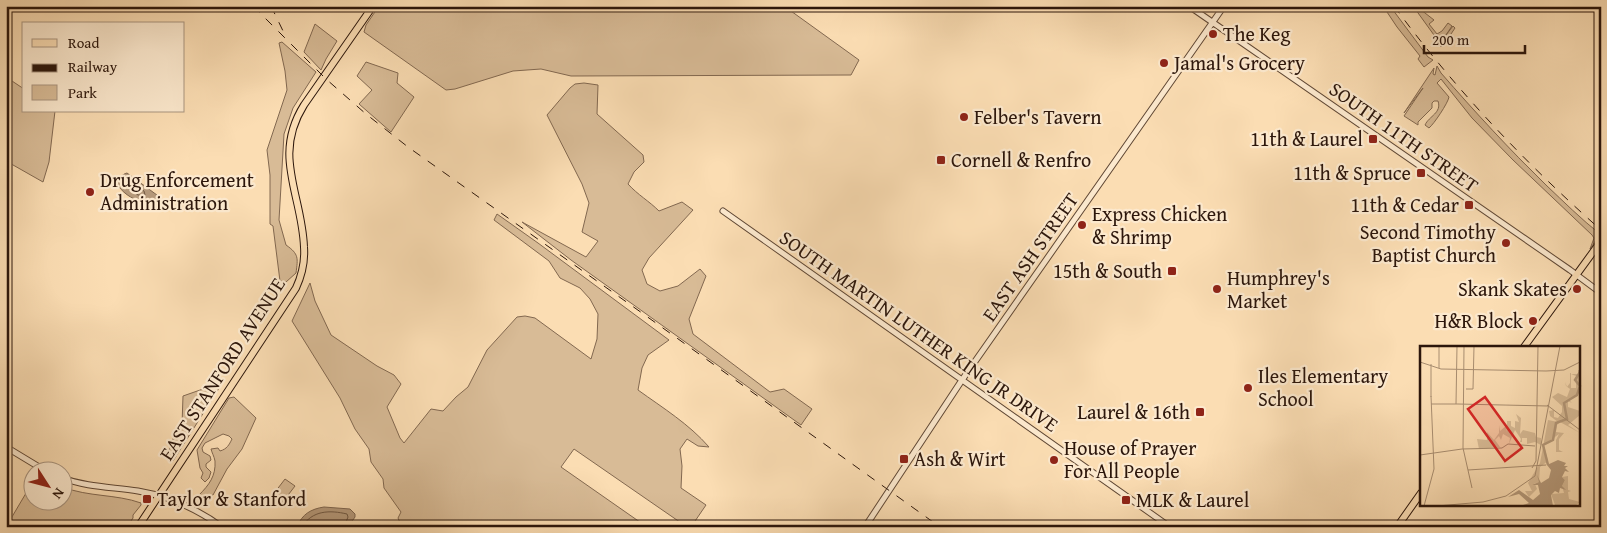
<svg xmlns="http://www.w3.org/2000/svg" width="1607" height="533" viewBox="0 0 1607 533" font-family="'Gentium Book Plus',serif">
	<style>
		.green { fill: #d8bb96; stroke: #826850 }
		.water { fill: #b5997a; stroke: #7e654e }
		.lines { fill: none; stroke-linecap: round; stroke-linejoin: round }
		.shore { stroke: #705842; stroke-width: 1 }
		.minor-casing { stroke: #604835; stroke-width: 7 }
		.major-casing { stroke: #2c160b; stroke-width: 8 }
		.minor { stroke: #fce9ce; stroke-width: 5 }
		.major { stroke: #fbddb3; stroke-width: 6 }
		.rail { stroke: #2c160b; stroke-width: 1; stroke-dasharray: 9 9; stroke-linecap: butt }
		.poi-dot { fill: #8f2418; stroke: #fce9ce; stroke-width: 2 }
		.labels { text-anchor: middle; stroke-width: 4.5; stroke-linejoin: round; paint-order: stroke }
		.poi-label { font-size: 20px; fill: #2c160b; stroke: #fce9ce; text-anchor: start }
		.street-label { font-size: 20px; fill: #2c160b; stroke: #fce9ce }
		.inset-river { fill: none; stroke: #b5997a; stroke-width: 2.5 }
		.inset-road { fill: none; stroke: #a88d70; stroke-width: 1 }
		.view { fill: #d62828; fill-opacity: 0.15; stroke: #d62828; stroke-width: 2.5 }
		.inset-edge { fill: none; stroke: #2c160b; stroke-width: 2.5 }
	</style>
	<rect width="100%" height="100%" fill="#fbddb3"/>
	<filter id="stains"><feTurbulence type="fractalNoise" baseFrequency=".004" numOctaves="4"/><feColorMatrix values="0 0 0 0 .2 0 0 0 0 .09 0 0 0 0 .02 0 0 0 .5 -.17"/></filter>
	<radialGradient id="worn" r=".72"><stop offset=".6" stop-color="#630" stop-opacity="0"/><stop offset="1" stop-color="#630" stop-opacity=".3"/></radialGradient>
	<!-- green -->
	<path class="green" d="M379,6H784L859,60L851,75L571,76L541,69L513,71L455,89L446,90L364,32L366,25Z
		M1383,6H1390L1428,57L1433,60L1424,67L1418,59L1420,56L1397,27Z
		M1413,6H1416L1434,20L1429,24L1437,34L1442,31L1448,23L1452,26L1446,35L1453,26L1455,28L1445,43L1446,38L1444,37V43L1441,47L1439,42Z
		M315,24L337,41L326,59L321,70L304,52Z
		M282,42L316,72L293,108L284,134L279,220L286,245C299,254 298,258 296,273L286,282L280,281L273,226L270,224V175L267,150L287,90L285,71L279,43Z
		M366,62L398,73L397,83L414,97L391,132L359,104L372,90L357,76Z
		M1437,66L1441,73C1475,112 1509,149 1546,185C1564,202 1581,219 1600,234L1590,249L1594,238L1592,235L1513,160L1472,118L1441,79L1437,83L1449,97C1448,103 1434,124 1429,128L1425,125C1429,116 1442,113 1438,101H1434L1432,103V108L1418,122V125L1404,116L1423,88L1404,113L1434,68L1433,74L1435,75Z
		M6,77L24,89V111H55L49,162L43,182L6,161Z
		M584,83L598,85L597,114L643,155L644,162L634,172L628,184C638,195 649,201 659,211L682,202L693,210L649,258L642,270L647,284L660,291L678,286L700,269L706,276L689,319L693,334L770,392L784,389L812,409L801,425L571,260L522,222L586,257L598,241L582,232L589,203L582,184L547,115L570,88L575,84Z
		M497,214L538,243L669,340L648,355L642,368L638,390C663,408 689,424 709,447L698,446L687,439L680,449L682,466L681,488L706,505L691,527H687L574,449L561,467L647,527H402L398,518L401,512L384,488L383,479L371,462L369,449L355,429L340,398L292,321L310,283L315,301L331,335L377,366L394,375L401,384L387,407L400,438L404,443L431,409L443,411L456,397L468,387L487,350L517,317L525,316L535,318L591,359L597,339L598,314L590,299L580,288L560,278L549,261L494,220Z
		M223,382L173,461L168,454L176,430L182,425L183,396Z
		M234,397L256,418L242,449L227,469L213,495L205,499L199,495C209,485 216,476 215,461C214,456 212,453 211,449L218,448L220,451C227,449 229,445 232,439L229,436L223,434L205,443L202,448L203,452L210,456L211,460L206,464V467L211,472L209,478L205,482L201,478L203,473L200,468L197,450L229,398Z
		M285,479L295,486L282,503L272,496Z
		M32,483V500H62L63,487C88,497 116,494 141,503V505L133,515V518L127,527H6Z"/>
	<!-- water -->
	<path class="water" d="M127,173L161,198L158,202C153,199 148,201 141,201C132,200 121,191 117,184C118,180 122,174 127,173Z
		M324,507L350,509L355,514V517L348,527H297C302,514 311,509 324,507Z"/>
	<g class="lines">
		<!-- shore -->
		<path class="shore" d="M126,180L144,191L145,195H138L124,186L123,183Z
			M302,527C312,510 330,510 347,514L348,517L344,527"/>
		<defs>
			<path id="minor" d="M1189,6L1570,270L1601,293
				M723,211L1170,527
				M6,447L44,470
				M62,478C87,487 112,487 138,491C169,496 197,509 222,527
				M865,527L962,380L1224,6"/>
			<path id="major" d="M1524,347L1601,241
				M138,527L296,288C302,275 305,261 304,247C302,194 272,156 304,105L373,6
				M1397,527L1421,493"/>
		</defs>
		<!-- minor casing -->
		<use href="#minor" class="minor-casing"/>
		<!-- major casing -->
		<use href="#major" class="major-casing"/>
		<!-- minor -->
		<use href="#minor" class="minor"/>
		<!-- major -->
		<use href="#major" class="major"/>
		<!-- rail -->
		<path class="rail" d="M253,6L326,79L366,114L408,147L642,313L940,527
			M271,6L284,33
			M1394,6C1455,89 1524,162 1601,230"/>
	</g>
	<!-- markers -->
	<g class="poi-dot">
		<circle cx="1213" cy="34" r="5"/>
		<circle cx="1164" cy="63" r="5"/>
		<circle cx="964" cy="117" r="5"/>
		<rect x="1368" y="134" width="10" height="10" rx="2.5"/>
		<rect x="936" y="155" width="10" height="10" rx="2.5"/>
		<rect x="1416" y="168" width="10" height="10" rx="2.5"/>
		<circle cx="90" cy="192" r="5"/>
		<rect x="1464" y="200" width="10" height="10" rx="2.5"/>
		<circle cx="1082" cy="225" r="5"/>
		<circle cx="1506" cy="243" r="5"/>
		<rect x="1167" y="266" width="10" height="10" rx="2.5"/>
		<circle cx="1217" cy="289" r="5"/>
		<circle cx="1577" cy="289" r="5"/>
		<circle cx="1533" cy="321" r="5"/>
		<circle cx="1248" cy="388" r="5"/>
		<rect x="1195" y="407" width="10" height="10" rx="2.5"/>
		<rect x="899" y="454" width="10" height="10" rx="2.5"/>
		<circle cx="1054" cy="460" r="5"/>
		<rect x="142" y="494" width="10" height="10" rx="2.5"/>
		<rect x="1121" y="495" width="10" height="10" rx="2.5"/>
	</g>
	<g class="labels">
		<!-- poi labels -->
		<g class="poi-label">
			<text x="1223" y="41">The Keg</text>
			<text x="1174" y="70">Jamal's Grocery</text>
			<text x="974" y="124">Felber's Tavern</text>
			<text x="1363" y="146" text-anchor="end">11th &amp; Laurel</text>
			<text x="951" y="167">Cornell &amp; Renfro</text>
			<text x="1411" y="180" text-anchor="end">11th &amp; Spruce</text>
			<text x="100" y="187">Drug Enforcement<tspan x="100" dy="23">Administration</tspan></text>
			<text x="1459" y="212" text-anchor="end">11th &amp; Cedar</text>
			<text x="1092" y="221">Express Chicken<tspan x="1092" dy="23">&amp; Shrimp</tspan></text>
			<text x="1496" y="239" text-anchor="end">Second Timothy<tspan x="1496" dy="23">Baptist Church</tspan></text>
			<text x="1162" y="278" text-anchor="end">15th &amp; South</text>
			<text x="1227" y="285">Humphrey's<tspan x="1227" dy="23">Market</tspan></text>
			<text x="1567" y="296" text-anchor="end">Skank Skates</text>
			<text x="1523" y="328" text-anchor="end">H&amp;R Block</text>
			<text x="1258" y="383">Iles Elementary<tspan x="1258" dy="23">School</tspan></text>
			<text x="1190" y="419" text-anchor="end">Laurel &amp; 16th</text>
			<text x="1064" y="455">House of Prayer<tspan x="1064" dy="23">For All People</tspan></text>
			<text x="914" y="466">Ash &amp; Wirt</text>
			<text x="157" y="506">Taylor &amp; Stanford</text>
			<text x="1136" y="507">MLK &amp; Laurel</text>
		</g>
		<!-- street labels -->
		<g class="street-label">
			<text transform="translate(1404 137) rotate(35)" y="7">SOUTH 11TH STREET</text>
			<text transform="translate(1030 257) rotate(-55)" y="7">EAST ASH STREET</text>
			<text transform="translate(919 331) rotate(35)" y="7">SOUTH MARTIN LUTHER KING JR DRIVE</text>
			<text transform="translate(222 369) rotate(-57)" y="7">EAST STANFORD AVENUE</text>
		</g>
	</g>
	<!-- overview -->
	<g transform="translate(1420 346)">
		<rect width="160" height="160" fill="#fbddb3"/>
		<path d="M158,24H160L158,50L149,54L152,57L148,55V61L160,65V69L148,79L160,87L140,76L137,79L136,86L144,87L139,93V104L143,106H136V94L139,88L124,99L128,115L120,121L119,136L111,139L115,138L117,143L109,151L105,145H112L108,137L120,117L128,74L138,76L130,70L129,65L134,64V71L138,72L142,66V60L132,51L138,47L147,51L150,43L146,40L145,36L147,41L150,37V27H147H151V42H156V30L151,28H158ZM96,68L101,72L100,88L103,84L115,87L116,91L121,92V99L115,96L107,98V92H102V96H100L101,93L95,84L89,98L90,92L83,88L81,94L79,90L75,94L80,101L59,103L57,93L67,94V86L74,94L79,87V79L80,85L86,80L87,86V75H91V80L95,82V75L99,76ZM148,130V144L151,145L148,146L149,153L160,156L155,160L135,159L131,148L144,147L142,140L145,134L142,131Z" fill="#d8bb96"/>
		<path d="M138,114L146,117L144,120H148L145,122L149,126L145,125L142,131L145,134L142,140L146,144L140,142L139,147L135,145L131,149L133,160H100L109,157L99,148L88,151L99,144L113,154L120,148L118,139H112L119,136L117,129L121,137L129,132L131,124L127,119Z" fill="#b5997a"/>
		<path class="inset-river" d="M128,119L123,99L133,94L136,77L147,73L144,57L157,49L160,40L155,34L160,26"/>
		<path class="inset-road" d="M19,0V22M44,0L43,102L52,142M0,16L21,23L126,25M11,18V51M126,25L144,24L160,16M46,43H53L54,0M11,58H38M36,58L37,0M38,58L128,60M127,59L160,84M0,109L42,103L82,102L88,98L115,100M112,122L116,115L118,0M48,124L126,119M4,160L14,123L11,50M17,160L63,156L86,150L115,130L140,0"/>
		<path class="view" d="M65,51L102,102L85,115L48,63Z"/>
		<rect width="160" height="160" class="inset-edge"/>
	</g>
	<!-- margin -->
	<rect width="1607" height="533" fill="none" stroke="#fbddb3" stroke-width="25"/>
	<rect x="8" y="8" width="1592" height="518" fill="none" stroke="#2c160b" stroke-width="2.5"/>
	<rect x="12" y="12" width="1582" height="508" fill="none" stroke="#2c160b"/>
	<!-- legend -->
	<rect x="22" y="22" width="162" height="90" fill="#fce9ce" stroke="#a99580"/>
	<rect x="32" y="39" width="25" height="8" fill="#fbddb3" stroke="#a99580"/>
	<text x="68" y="48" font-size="15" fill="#2c160b">Road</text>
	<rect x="32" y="64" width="25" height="8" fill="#2c160b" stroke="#a99580"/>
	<text x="68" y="72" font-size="15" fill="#2c160b">Railway</text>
	<rect x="32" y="85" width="25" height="15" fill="#d8bb96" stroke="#a99580"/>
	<text x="68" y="98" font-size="15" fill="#2c160b">Park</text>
	<!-- north arrow -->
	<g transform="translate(48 486) rotate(126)"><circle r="24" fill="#fce9ce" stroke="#a99580"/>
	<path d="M0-4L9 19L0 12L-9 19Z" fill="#8f2418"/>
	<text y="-8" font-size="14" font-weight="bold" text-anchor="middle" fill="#2c160b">N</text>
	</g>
	<!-- scale -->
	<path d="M1424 45v8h101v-8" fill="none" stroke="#2c160b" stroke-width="2.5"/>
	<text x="1432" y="45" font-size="15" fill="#2c160b" stroke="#fce9ce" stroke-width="4" paint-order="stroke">200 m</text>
	<rect width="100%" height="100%" filter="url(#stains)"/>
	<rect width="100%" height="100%" fill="url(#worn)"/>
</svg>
